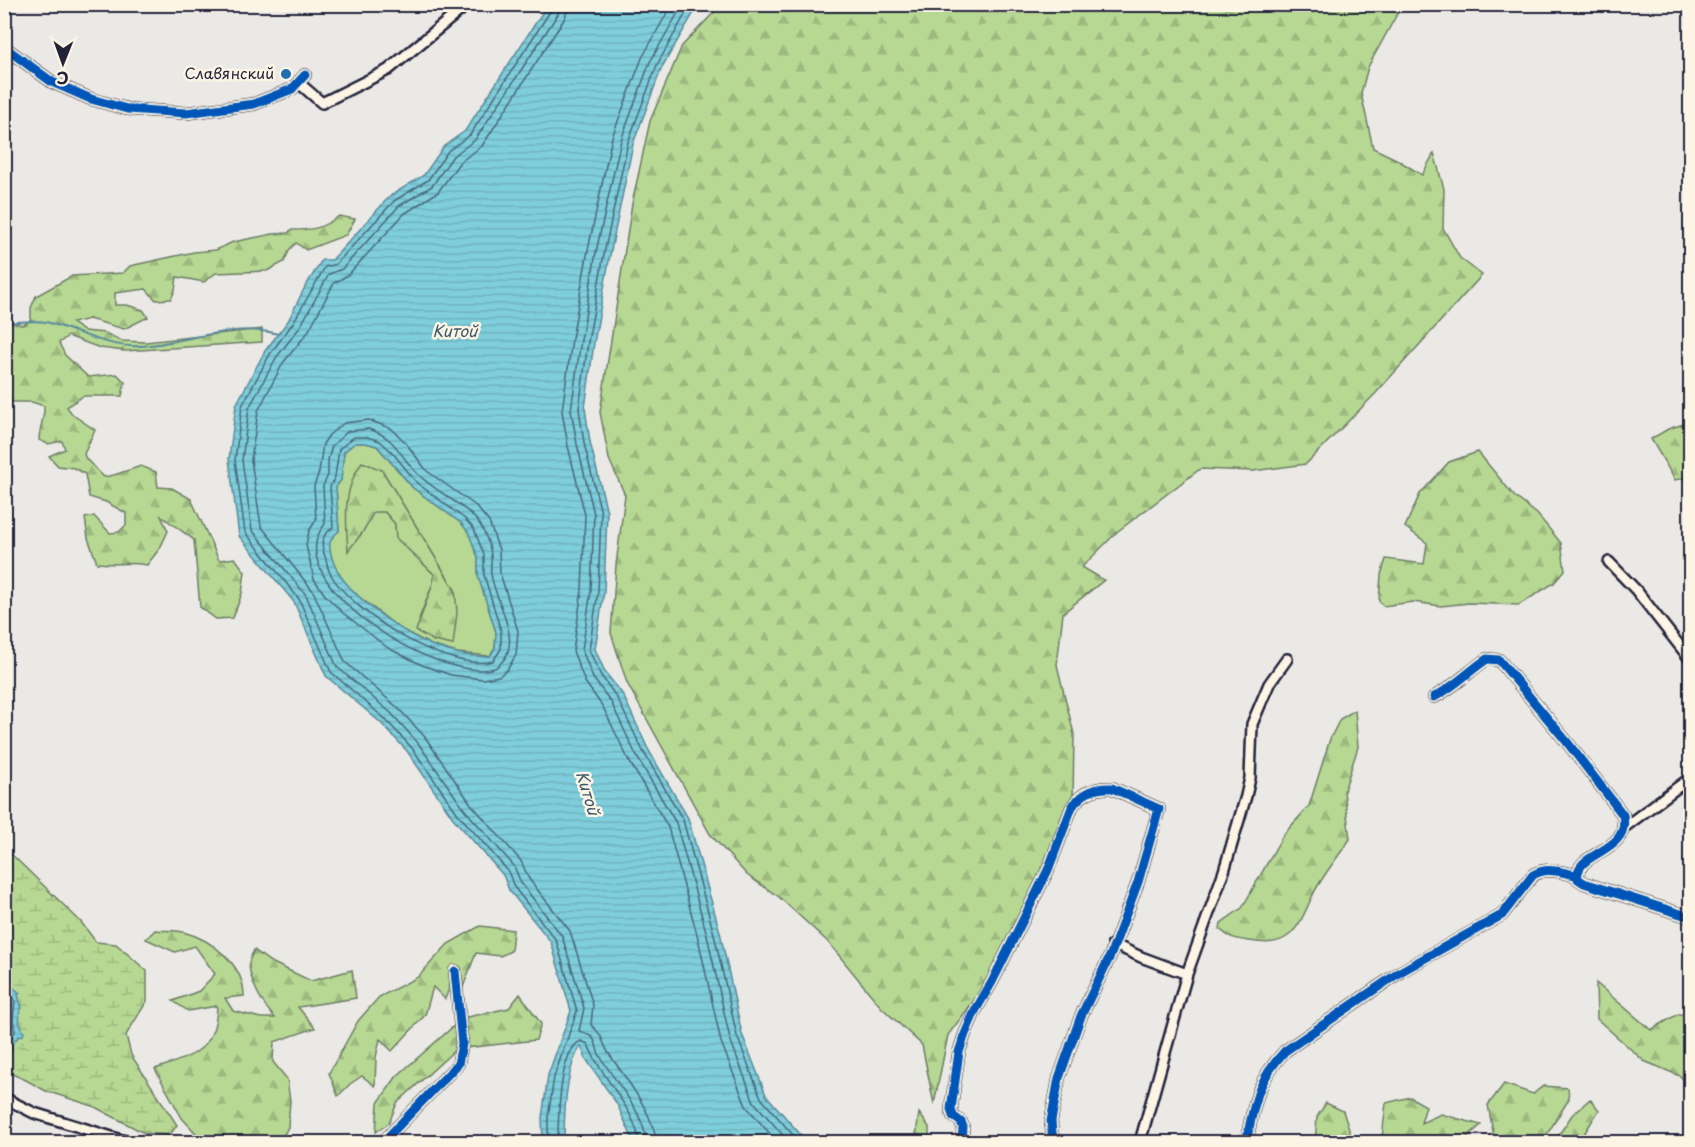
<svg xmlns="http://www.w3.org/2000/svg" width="1695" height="1147" viewBox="0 0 1695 1147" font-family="'Playpen Sans',sans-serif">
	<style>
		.grass { fill: #b6d892; stroke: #6c7d66; stroke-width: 1.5; fill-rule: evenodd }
		.forest { fill: url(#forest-firs); stroke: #6c7d66; stroke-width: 1.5 }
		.wetland { fill: url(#wetland-marsh); stroke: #6c7d66; stroke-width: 1.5 }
		.water { fill: url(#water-rules); stroke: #5a899b; stroke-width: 1.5; fill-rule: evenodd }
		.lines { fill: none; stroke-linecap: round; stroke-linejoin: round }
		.shore { stroke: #47677b; stroke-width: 1.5 }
		.stream { stroke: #5a899b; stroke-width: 2 }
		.street-casing { stroke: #22223b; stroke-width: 14 }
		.street { stroke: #fcf5e5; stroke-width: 9 }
		.cycleway-casing { stroke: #fcf5e5; stroke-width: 13 }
		.cycleway { stroke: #0057b8; stroke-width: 9 }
		.poi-dot { fill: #1f6fb2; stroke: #fcf5e5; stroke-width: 2 }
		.labels { text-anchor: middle; stroke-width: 5; stroke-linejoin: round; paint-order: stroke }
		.poi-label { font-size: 15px; fill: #22223b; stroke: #fcf5e5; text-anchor: end }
		.water-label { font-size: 16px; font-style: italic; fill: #3e566b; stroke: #fcf5e5 }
	</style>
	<defs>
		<pattern id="forest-firs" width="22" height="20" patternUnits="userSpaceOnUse" patternTransform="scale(1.5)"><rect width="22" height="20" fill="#b6d892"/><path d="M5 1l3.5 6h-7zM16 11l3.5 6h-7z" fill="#9cb97f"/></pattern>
		<pattern id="wetland-marsh" width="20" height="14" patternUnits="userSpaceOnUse" patternTransform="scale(1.5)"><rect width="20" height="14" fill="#b6d892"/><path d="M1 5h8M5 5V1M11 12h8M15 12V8" fill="none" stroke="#9cb97f"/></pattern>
		<pattern id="water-rules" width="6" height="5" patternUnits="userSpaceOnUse" patternTransform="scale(1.5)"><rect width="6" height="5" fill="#7fcedb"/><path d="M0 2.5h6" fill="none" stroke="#6db1bd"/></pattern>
	</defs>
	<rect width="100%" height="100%" fill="#ebe9e5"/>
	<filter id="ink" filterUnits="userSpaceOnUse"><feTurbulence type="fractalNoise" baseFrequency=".0167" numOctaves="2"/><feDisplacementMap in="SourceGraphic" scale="12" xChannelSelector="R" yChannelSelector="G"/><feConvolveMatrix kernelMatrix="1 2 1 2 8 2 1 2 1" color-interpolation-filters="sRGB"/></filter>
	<g filter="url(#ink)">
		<!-- grass -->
		<path class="grass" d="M354,443H366L377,446L413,488L461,523L469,532L478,557V576L496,632L495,648L490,656L457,653L431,645L399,628L358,596L342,580L335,569L328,547L330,538L339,531L336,487L341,480L344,452ZM382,470L455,590L453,644L434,641L419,619L433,583L434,574L396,538L395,524L385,512L374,511L362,533L348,550L347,505Z"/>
		<!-- forest -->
		<path class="forest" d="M721,5H1402L1368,67L1361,93L1373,148L1396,159L1422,175L1434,153L1444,189L1443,228L1460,258L1482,275L1376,393L1306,464L1253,471L1200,469L1118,531L1082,567L1104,580L1063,613L1057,665L1074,734L1073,801L1031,898L997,970L948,1035L934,1104L922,1045L881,1007L828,942L779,897L747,875L710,834L627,683L611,633L616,565L625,495L609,459L600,412L632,204L650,121L682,46Z
			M339,216L355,219L346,235L306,250L296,243L290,249L284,262L267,271L216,273L204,282L177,277L175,290L171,299L156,300L146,289L115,293V305H127L143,310L148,317L124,329L89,319L72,323L84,331L105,333L122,341L146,342L262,329V342L125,351L100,348L68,336L59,343L65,355L88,377L117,374L125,382L122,396H83L67,407L73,415L95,430L84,454L86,459L104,477L114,475L141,466L156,472L158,487L172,488L191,499L219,560L235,558L245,572L242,593L233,618L216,619L200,607L194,540L161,516L168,531L160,548L147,565C130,562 114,565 97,563L88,538L85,518L94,516L110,533L119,532L126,525V513L106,502L89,497L85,474L74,468L58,466L49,456L65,449L62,441L48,444L39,440C39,428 45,418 44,406L32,402H9L5,400V306L8,309L12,323L23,325L31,320V308L36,296L72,276L123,273L130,266L194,252L216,250L233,242L273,234L288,233L291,230C313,230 321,229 339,216Z
			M1690,422V477L1675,480L1651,439L1668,429Z
			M1478,452L1514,496L1537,514L1561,543L1565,570L1554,583L1519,605L1469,603L1441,606L1413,602L1383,606L1379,601L1381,575L1386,559L1424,564L1427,543L1405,527L1420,494L1449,462Z
			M362,462L382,470L455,590L457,612L453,645L434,641L416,631L433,583L434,574L396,538L395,524L385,512H374L362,533L348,551C346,518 342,491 362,462Z
			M1355,710L1358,747L1344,791L1350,839C1340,854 1328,869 1319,884C1308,900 1304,924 1288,936C1276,945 1263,943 1249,941C1237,939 1228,938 1220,929L1221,923L1242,908L1283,835L1309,806L1330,739L1340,719Z
			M480,926L513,930L511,951L500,956L476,953L463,987L454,976L445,999L433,987L425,1015L392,1051L380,1039L376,1057L375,1086L362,1076L350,1084L338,1096L329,1073L358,1021L379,997L418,977L448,944Z
			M155,930C164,931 175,930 183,932C211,939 244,964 244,996L225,998L233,1011L261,1018H275C263,1005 250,983 249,964C249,960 252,954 254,950L269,961L311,981L352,970L356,998L298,1007L315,1028L274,1042L273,1062L287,1079L290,1101L288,1127L280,1142H246L242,1140V1142H204L182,1118L155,1069C192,1056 216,1051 217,1006L188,1011L173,1001L199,991L215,974L195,946L175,952L146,939Z
			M1596,983L1651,1030L1678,1014L1690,1015V1086L1680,1076L1644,1061L1597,1019Z
			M520,994L541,1024L536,1040L456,1049L397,1103L389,1123L376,1132L378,1103L397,1076L463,1018L509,1008Z
			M1504,1084L1533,1094L1543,1086L1568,1088L1569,1099L1546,1136L1539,1142H1495L1488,1105Z
			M1410,1097L1426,1106L1421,1123L1441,1114L1481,1125L1461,1142H1384L1382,1138L1386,1103Z
			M1590,1099L1599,1110L1579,1142H1554L1572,1115Z
			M1326,1103L1343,1111L1353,1142H1315L1317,1117Z
			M919,1113L929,1127V1142H915Z"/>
		<!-- wetland -->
		<path class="wetland" d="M4,847L81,922L96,942L116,944L147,971V1001L126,1035L131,1055L177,1125L170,1135L144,1133L93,1106L46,1091L26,1080L5,1071Z"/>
		<!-- water -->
		<path class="water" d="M548,4L703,5L693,14L662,67L633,144L610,255L594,343L585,408L590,442L607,512L604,592L595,649L605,672L623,695L648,749L688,818L720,932L742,1034L766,1095L807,1142H634L617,1104L586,1059L581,1046C565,1068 564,1115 564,1142H543L542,1118L548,1075L571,1011L551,942L509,890L503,875L453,818L407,751L381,723L326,676L294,602L239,536L229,459L236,405L265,351L288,321L305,287L322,260H332L390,196L424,175L444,146L465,131ZM355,443H366L377,446L413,488L461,523L468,532L478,557V576L496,632L495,648L490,656C471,658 449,652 431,645C400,631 341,592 332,558C329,545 327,541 339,531L336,487L341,480L344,452Z
			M9,976L12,980L11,986L20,993L18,995L22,1008L20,1010C18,1019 20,1026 24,1032L23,1035L19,1036L12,1044V1052H5V978Z"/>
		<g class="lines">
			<!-- shore -->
			<path class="shore" d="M560,4L558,14L475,140L453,156L432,186L399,206L342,269L329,274L300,327L276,358L249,408L242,460L252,530L306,595L337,667L391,713L418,743L464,809L514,866L521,883L562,936L584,1008L579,1031C583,1033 588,1034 592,1037C597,1042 596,1049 599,1054C613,1081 645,1111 646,1142
				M569,4L565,18L482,146L460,162L438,192L404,214L348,275L334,283L308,332L283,363L258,411L251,460L261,526L313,591L345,662L397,707L425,737L471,804L521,861L529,879L570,931L593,1005L591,1025C603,1035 601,1040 608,1052C624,1077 654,1112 656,1142
				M672,4L642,58L612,137L588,250L572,339L562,411L568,446L585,515L582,590L573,651L585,682L603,707L628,759L668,827L698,938L721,1042L746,1106L777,1142
				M683,4L650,62L621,140L596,252L581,340L571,410L577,444L594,514L591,591L582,650L593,678L611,702L636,755L676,823L707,935L730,1039L754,1102L789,1142
				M694,4L687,11L657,65L628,142L604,254L588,342L579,409L584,443L601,513L598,592L589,650L600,674L617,698L643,751L683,820L714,934L737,1036L761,1098L799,1142
				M369,420L392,429L405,442L427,471L476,506L489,522L499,550L500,573L518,631L516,655L507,670L499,676L483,679L451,675L422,665L388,648L343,613L325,595L314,579L306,545L309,531L316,520L314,486L319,472L323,444L329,435L344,423Z
				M368,429C398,437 400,459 421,477C437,492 470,508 481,526C485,534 491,547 491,556C492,562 490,568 491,574C495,603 528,646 495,668C439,685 275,582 325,524L323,486L328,475V460L332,446L348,431Z
				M354,437H367L380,441L392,452L417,483L465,519L474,529L484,555V575L501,631V649L493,661C448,673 350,612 330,573C328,569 327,564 326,560C324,552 320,546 324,537C325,533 330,531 333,527L330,487L335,477L339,449Z
				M4,984L6,990L15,1000L13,1019L15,1032L4,1046
				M548,1142V1118L554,1077L577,1011L556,940L514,887L508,871L458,814L412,748L385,719L331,672L299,599L245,532L235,460L242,406L270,354L293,323L325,267L336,264L394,201L428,180L448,151L470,135L551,10L552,4
				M558,1142C558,1121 559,1049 581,1041L588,1044C599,1076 636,1109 639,1142"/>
			<!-- stream -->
			<path class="stream" d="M4,323C17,322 34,320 46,322C77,330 107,348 140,346C185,343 232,322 278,334"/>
			<defs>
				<path id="street" d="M4,47L52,82L91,99L127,109L186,113L254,104L292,89L305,75
					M299,83L322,103L388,70L468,4
					M1609,562L1636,590L1690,659
					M1434,697C1453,688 1469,671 1487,659L1499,660L1567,742L1623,815C1631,854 1573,851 1578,879L1584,883L1690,917
					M1626,826L1690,778
					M1113,944L1141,957L1187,974
					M4,1098L34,1113L128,1142
					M383,1142L458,1064L462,1044L455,971
					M962,1142L963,1127L961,1122L953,1116L951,1109L959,1052L965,1034L975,1011L992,982L1048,870L1072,807C1081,793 1095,787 1112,788L1159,809L1138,882L1111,954L1081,1016L1059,1078L1051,1121L1053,1142
					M1140,1142L1187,974L1224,871L1246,796L1250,778L1252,724L1269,684L1287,659
					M1246,1142C1255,1103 1256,1082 1285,1051L1400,972L1502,915L1533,875C1548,866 1561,873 1577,875"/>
			</defs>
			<!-- street casing -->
			<use href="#street" class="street-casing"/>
			<!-- street -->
			<use href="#street" class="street"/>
			<defs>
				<path id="cycleway" d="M4,47L52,82L91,99L127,109L186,113L254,104L292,89L305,75
					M1434,697C1453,688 1469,671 1487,659L1499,660L1567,742L1623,815C1631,854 1573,851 1578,879L1584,883L1690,917
					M383,1142L458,1064L462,1044L455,971
					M962,1142L963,1127L961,1122L953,1116L951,1109L959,1052L965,1034L975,1011L992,982L1048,870L1072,807C1081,793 1095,787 1112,788L1159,809L1138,882L1111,954L1081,1016L1059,1078L1051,1121L1053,1142
					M1246,1142C1255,1103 1256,1082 1285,1051L1400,972L1502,915L1533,875C1548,866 1561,873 1577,875"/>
			</defs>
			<!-- cycleway casing -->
			<use href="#cycleway" class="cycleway-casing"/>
			<!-- cycleway -->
			<use href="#cycleway" class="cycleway"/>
		</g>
	</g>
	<!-- markers -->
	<circle class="poi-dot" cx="286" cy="74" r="6"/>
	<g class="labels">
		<!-- poi labels -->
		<g class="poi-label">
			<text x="274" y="79">Славянский</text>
		</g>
		<!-- water labels -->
		<g class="water-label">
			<text x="455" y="337">Китой</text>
			<text transform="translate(588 793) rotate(73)" y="6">Китой</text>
		</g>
	</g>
	<!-- margin -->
	<rect width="1695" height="1147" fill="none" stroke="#fcf5e5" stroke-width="24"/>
	<rect x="12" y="12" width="1671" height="1123" fill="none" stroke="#22223b" stroke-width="2" filter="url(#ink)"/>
	<!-- north arrow -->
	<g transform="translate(63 63) rotate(181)" stroke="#fcf5e5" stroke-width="4.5" paint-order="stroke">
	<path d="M0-4.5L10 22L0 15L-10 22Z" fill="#22223b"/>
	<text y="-9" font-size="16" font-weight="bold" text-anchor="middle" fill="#22223b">С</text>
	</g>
</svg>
